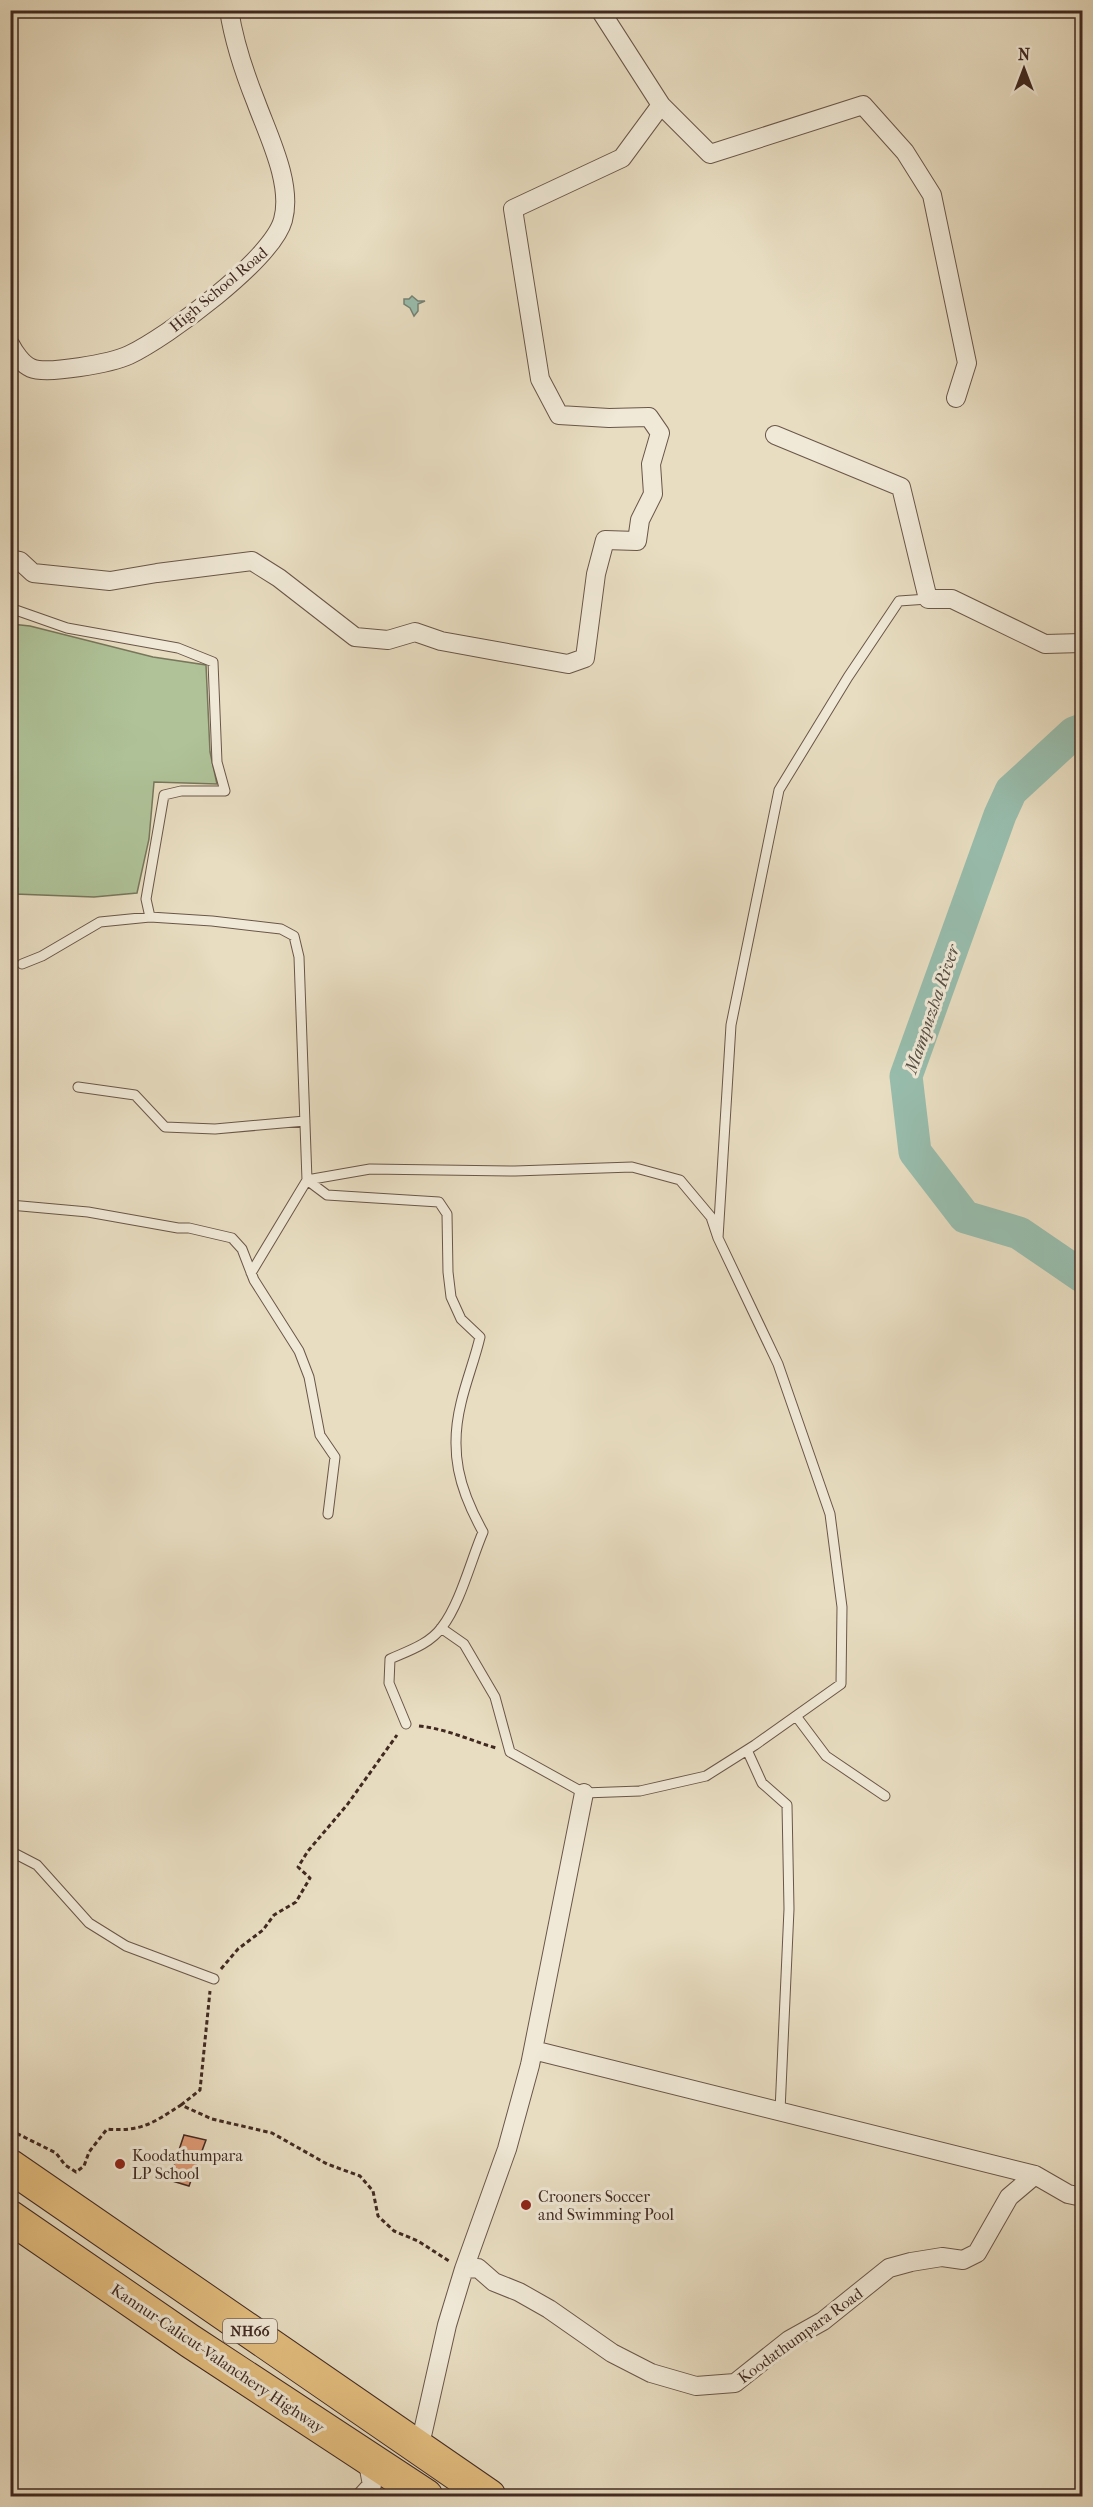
<svg xmlns="http://www.w3.org/2000/svg" width="1093" height="2507" viewBox="0 0 1093 2507" font-family="'IM FELL French Canon',serif">
	<style>
		.green { fill: #afc298; stroke: #78765c; stroke-width: 1.5 }
		.water { fill: #98bdad; stroke: #758275; stroke-width: 1.5 }
		.lines { fill: none; stroke-linecap: round; stroke-linejoin: round }
		.river { stroke: #98bdad; stroke-width: 33 }
		.building { fill: #df9974; stroke: #402921; stroke-width: 1.5 }
		.lane-casing { stroke: #6a5649; stroke-width: 11 }
		.street-casing { stroke: #6a5649; stroke-width: 20 }
		.highway-casing { stroke: #402921; stroke-width: 35 }
		.path { stroke: #402921; stroke-width: 3; stroke-dasharray: 4.5 3; stroke-linecap: butt }
		.lane { stroke: #f0e9d7; stroke-width: 9 }
		.street { stroke: #f0e9d7; stroke-width: 18 }
		.highway { stroke: #e4be80; stroke-width: 33 }
		.poi-dot { fill: #8f2418; stroke: #f0e9d7; stroke-width: 2 }
		.labels { text-anchor: middle; stroke-width: 6; stroke-linejoin: round; paint-order: stroke }
		.shield { fill: #f0e9d7; stroke: #756358; stroke-width: 1.5 }
		.shield-label { font-size: 15px; font-weight: bold; fill: #402921 }
		.street-label { font-size: 16px; fill: #402921; stroke: #f0e9d7 }
		.poi-label { font-size: 16px; fill: #402921; stroke: #f0e9d7; text-anchor: start }
		.water-label { font-size: 18px; font-style: italic; fill: #564e44; stroke: #f0e9d7 }
	</style>
	<rect width="100%" height="100%" fill="#e8ddc1"/>
	<filter id="stains"><feTurbulence type="fractalNoise" baseFrequency=".00333" numOctaves="4"/><feColorMatrix values="0 0 0 0 .2 0 0 0 0 .09 0 0 0 0 .02 0 0 0 .5 -.17"/></filter>
	<radialGradient id="worn" r=".72"><stop offset=".6" stop-color="#630" stop-opacity="0"/><stop offset="1" stop-color="#630" stop-opacity=".3"/></radialGradient>
	<!-- green -->
	<path class="green" d="M11,624L30,626L153,657L206,665L210,752L217,784L154,782L149,839L137,893L94,897L15,894L18,828L10,826Z"/>
	<!-- water -->
	<path class="water" d="M412,296L418,301H425L418,304V311L414,316L410,308L404,304V299H409Z"/>
	<g class="lines">
		<!-- river -->
		<path class="river" d="M1082,730L1074,733L1011,791L1000,815L906,1076L915,1152L965,1217L1019,1233L1082,1276"/>
	</g>
	<!-- building -->
	<path class="building" d="M184,2135L206,2140L189,2186L169,2180Z"/>
	<g class="lines">
		<defs>
			<path id="lane" d="M10,608L67,628L178,648L213,662L217,762L225,791H181L164,795L146,899L150,917
				M22,964L42,956L100,922L150,917L212,921L281,929L294,936L299,957L307,1180L251,1273
				M78,1087L135,1095L165,1127L215,1129L305,1121
				M307,1180L370,1169L515,1171L632,1167L680,1180L711,1217L718,1238L731,1025L779,790L848,677L899,601L928,599
				M307,1180L327,1195L439,1202L447,1214L448,1272L451,1297L461,1319L480,1337C475,1359 466,1381 461,1403C449,1452 459,1489 483,1532C471,1560 460,1604 442,1627C430,1644 408,1651 390,1659L389,1683L406,1724
				M10,1205L88,1212L178,1228H189L232,1238L242,1249L254,1280L299,1351L309,1377L320,1435L335,1457L328,1514
				M441,1628L464,1644L495,1697L510,1752L584,1793L640,1791L706,1776L755,1745L841,1684L842,1607L830,1514L778,1364L718,1238
				M796,1716L826,1756L885,1796
				M747,1750L762,1783L787,1805L789,1909L780,2111
				M10,1851L37,1865L89,1923L126,1946L214,1979"/>
			<path id="street" d="M661,105L710,154L863,105L905,152L932,195L967,363L956,398
				M10,344C14,352 22,364 31,368C47,375 112,363 129,355C167,337 272,260 283,220C293,184 268,135 256,102C244,72 234,42 229,10
				M775,435L901,487L928,599H952L1045,644L1082,643
				M10,559L20,561L33,573L110,581L157,573L252,561L279,578L355,637L388,640L415,632L441,641L568,664L585,658L596,574L605,540L637,541L640,520L653,494L651,464L660,433L649,417L609,418L559,415L540,379L513,209L622,158L661,105L600,10
				M533,2050L1035,2175
				M464,2269L507,2149L530,2065L584,1793
				M419,2449L447,2325L464,2269L478,2268L494,2282L519,2292L549,2309L612,2353L651,2373L696,2386L735,2383L789,2340L823,2321L889,2268L911,2262L942,2257L963,2260L977,2253L1009,2197L1035,2175L1068,2194L1082,2197
				M362,2496L372,2485L367,2458"/>
			<path id="highway" d="M10,2166L489,2496
				M10,2217L190,2341L426,2496"/>
		</defs>
		<!-- lane casing -->
		<use href="#lane" class="lane-casing"/>
		<!-- street casing -->
		<use href="#street" class="street-casing"/>
		<!-- highway casing -->
		<use href="#highway" class="highway-casing"/>
		<!-- path -->
		<path class="path" d="M419,1726C447,1729 469,1740 496,1748
			M221,1969L238,1949L263,1930L274,1915L296,1902L310,1878L298,1867L308,1851L347,1805L397,1735
			M181,2105L200,2090L210,1991
			M10,2130L56,2153L65,2165L76,2172L84,2166L89,2152L107,2129C141,2132 153,2123 181,2105L212,2119L272,2133L327,2164L360,2176L373,2191L378,2216L394,2231L418,2241L449,2261"/>
		<!-- lane -->
		<use href="#lane" class="lane"/>
		<!-- street -->
		<use href="#street" class="street"/>
		<!-- highway -->
		<use href="#highway" class="highway"/>
	</g>
	<!-- markers -->
	<g class="poi-dot">
		<circle cx="120" cy="2164" r="6"/>
		<circle cx="526" cy="2205" r="6"/>
	</g>
	<g class="labels">
		<!-- shield labels -->
		<rect class="shield" x="223" y="2319" width="54" height="24" rx="4.5"/>
		<g class="shield-label">
			<text x="250" y="2336">NH66</text>
		</g>
		<!-- street labels -->
		<g class="street-label">
			<text transform="translate(218 289) rotate(-40)" y="6">High School Road</text>
			<text transform="translate(800 2335) rotate(-36)" y="6">Koodathumpara Road</text>
			<text transform="translate(218 2358) rotate(34)" y="6">Kannur-Calicut-Valanchery Highway</text>
		</g>
		<!-- poi labels -->
		<g class="poi-label">
			<text x="132" y="2161">Koodathumpara<tspan x="132" dy="18">LP School</tspan></text>
			<text x="538" y="2202">Crooners Soccer<tspan x="538" dy="18">and Swimming Pool</tspan></text>
		</g>
		<!-- water labels -->
		<g class="water-label">
			<text transform="translate(932 1009) rotate(-71)" y="6">Mampuzha River</text>
		</g>
	</g>
	<!-- margin -->
	<rect width="1093" height="2507" fill="none" stroke="#e8ddc1" stroke-width="36"/>
	<rect x="12" y="12" width="1069" height="2483" fill="none" stroke="#402921" stroke-width="3"/>
	<rect x="18" y="18" width="1057" height="2471" fill="none" stroke="#402921" stroke-width="1.5"/>
	<!-- north arrow -->
	<g transform="translate(1024 69)" stroke="#f0e9d7" stroke-width="4.5" paint-order="stroke">
	<path d="M0-4.5L10 22L0 15L-10 22Z" fill="#402921"/>
	<text y="-9" font-size="16" font-weight="bold" text-anchor="middle" fill="#402921">N</text>
	</g>
	<rect width="100%" height="100%" filter="url(#stains)"/>
	<rect width="100%" height="100%" fill="url(#worn)"/>
</svg>
